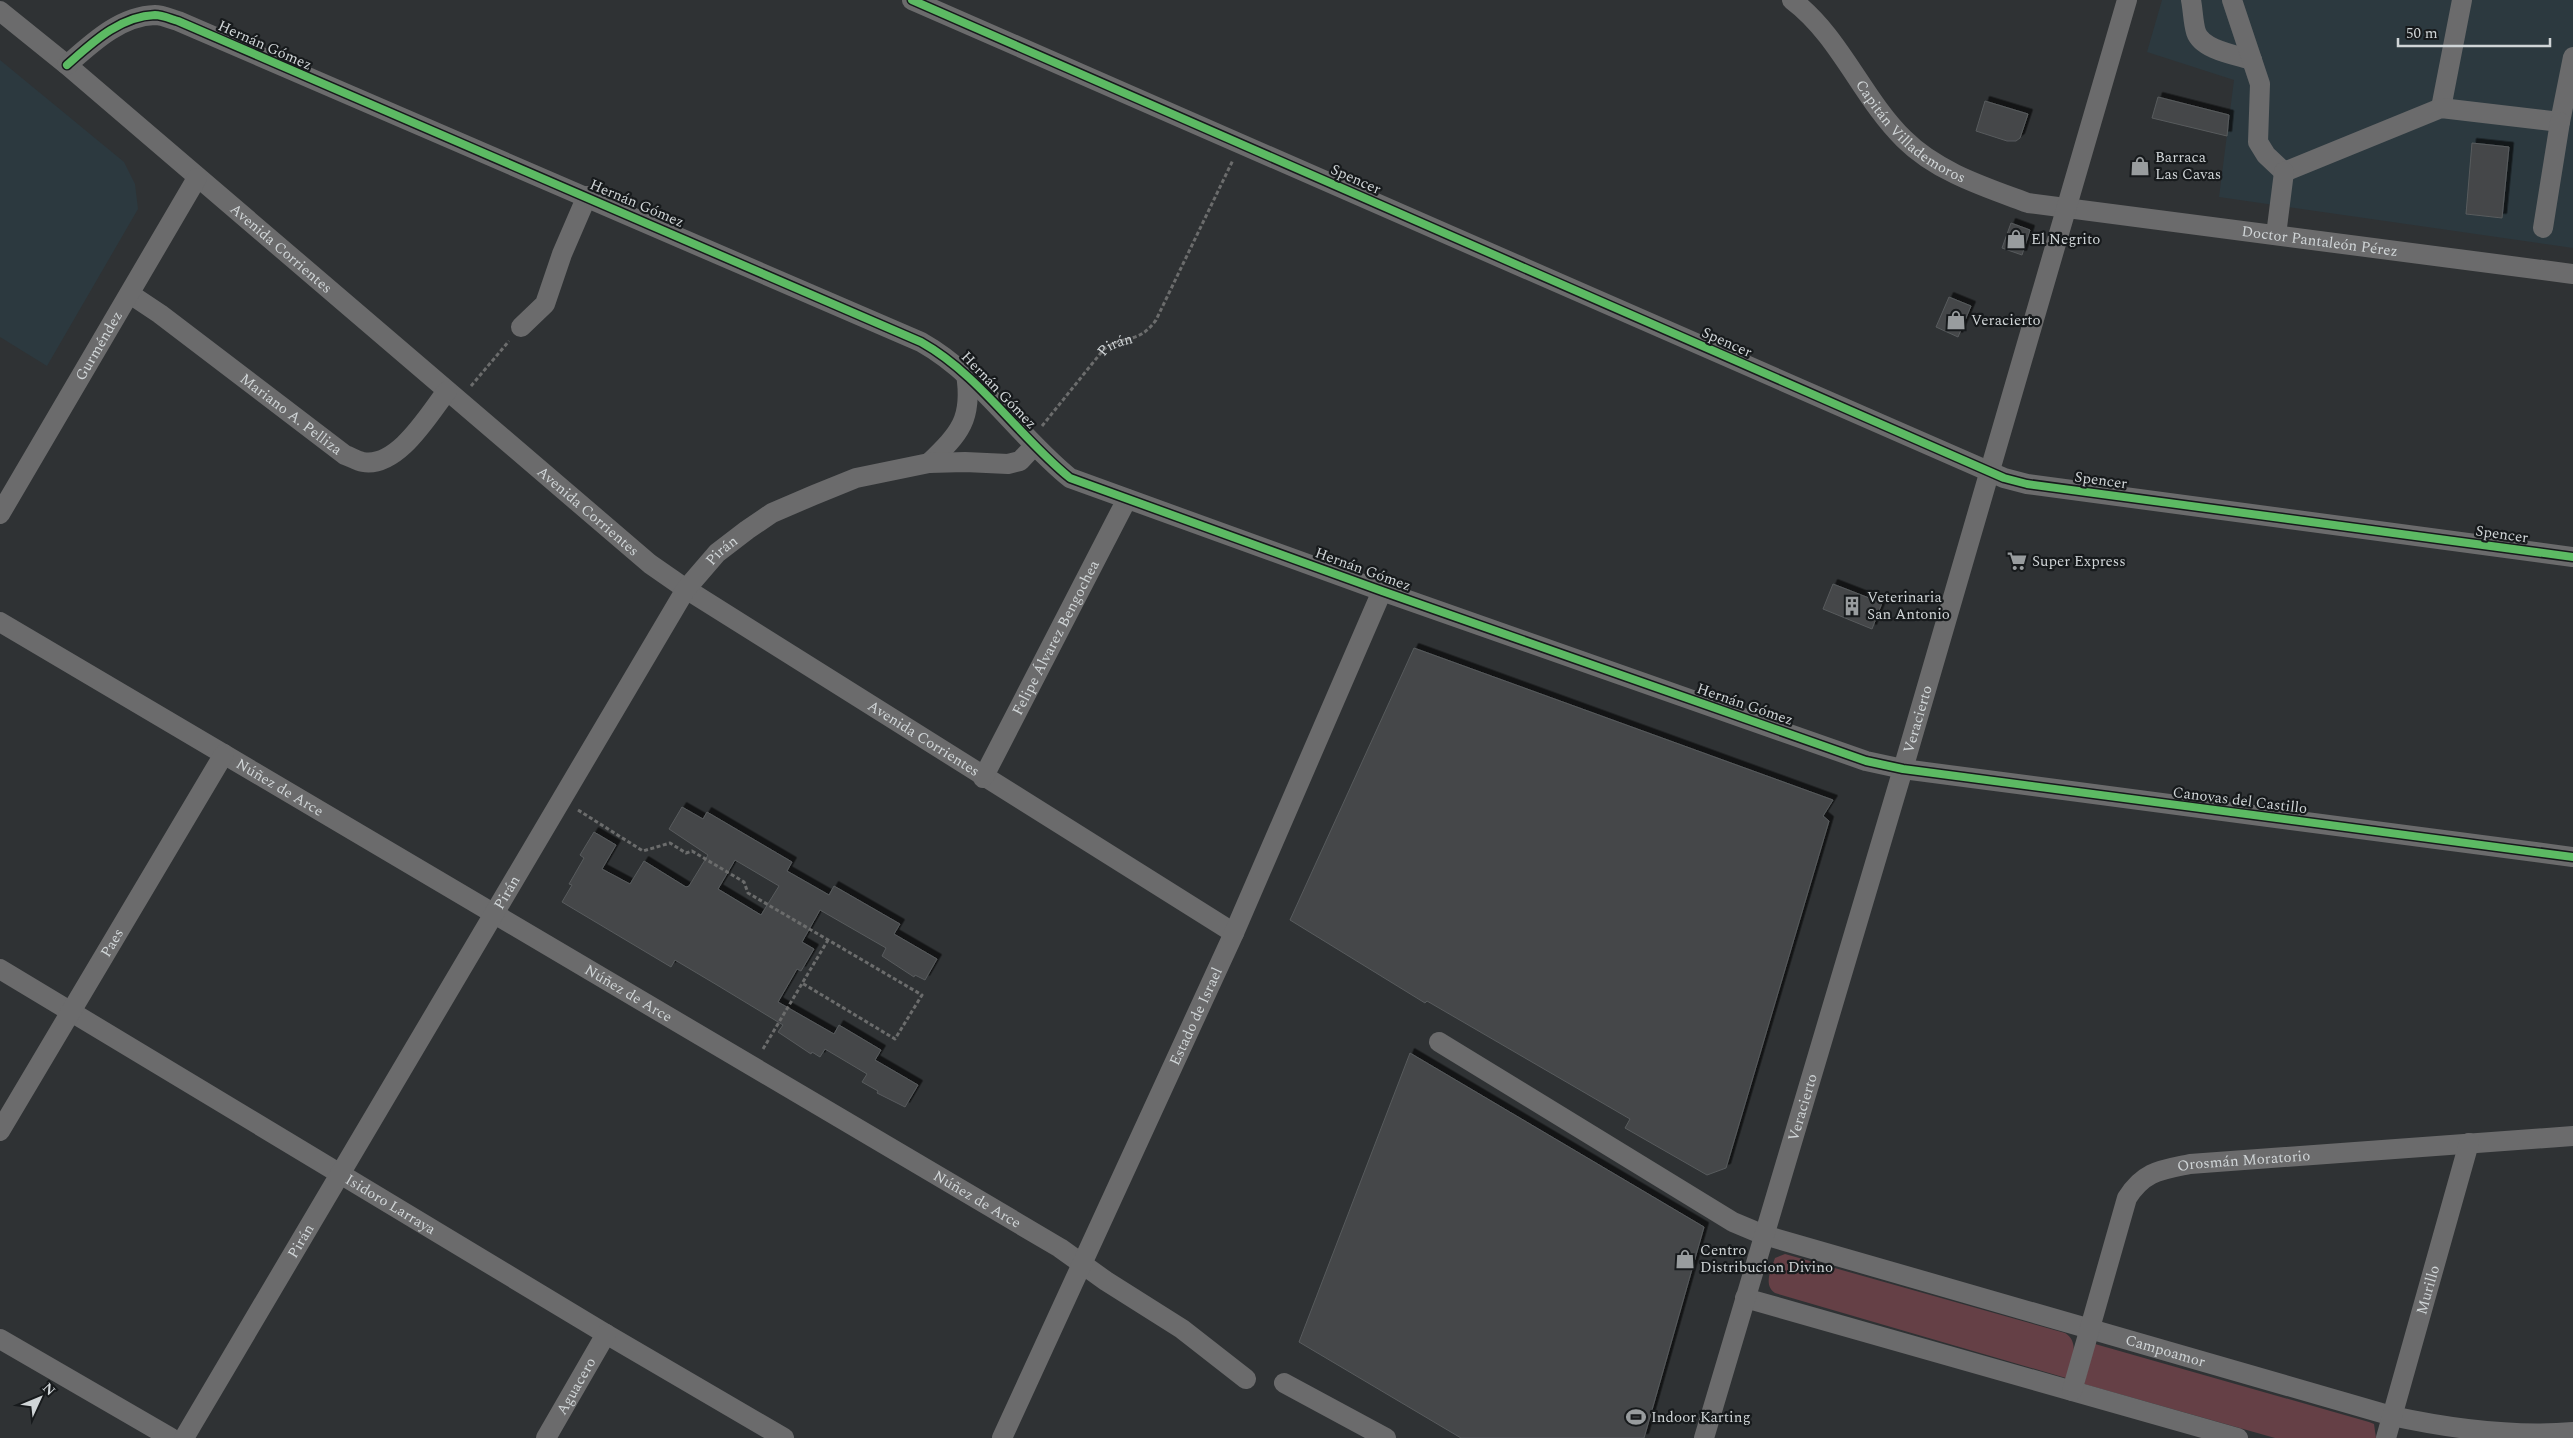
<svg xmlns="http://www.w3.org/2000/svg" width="2573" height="1438" viewBox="0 0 2573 1438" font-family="Spectral,serif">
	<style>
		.built { fill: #2c393f }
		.green { fill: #654046 }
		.building { fill: #444749; stroke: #585b5d; fill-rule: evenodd; filter: url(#shadow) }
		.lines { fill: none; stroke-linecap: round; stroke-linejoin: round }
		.path { stroke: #6b6c6c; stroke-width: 3; stroke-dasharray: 4 2.5; stroke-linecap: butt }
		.minor { stroke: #6b6b6c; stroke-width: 20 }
		.cycleway-casing { stroke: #171a1c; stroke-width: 11 }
		.cycleway { stroke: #5cba63; stroke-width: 8 }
		.labels { text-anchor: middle; stroke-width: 4.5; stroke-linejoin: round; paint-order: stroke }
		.street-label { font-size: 15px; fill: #d0d5d7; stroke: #171a1c }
		.poi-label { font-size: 15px; fill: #d0d5d7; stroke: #171a1c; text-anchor: start }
	</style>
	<defs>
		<filter id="shadow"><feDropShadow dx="4.5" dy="-4.5" stdDeviation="0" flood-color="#0009"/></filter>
	</defs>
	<rect width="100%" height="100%" fill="#2f3234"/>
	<!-- built -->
	<path class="built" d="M2162,0H2573V248L2219,197L2234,80L2147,52Z
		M0,60L124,162L135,184L138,209L47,366L0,337Z"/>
	<!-- green -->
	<path class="green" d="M1785,1254L2065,1333C2081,1342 2071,1365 2066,1378L1775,1293C1763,1285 1771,1270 1775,1258Z
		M2095,1344L2369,1422L2374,1424L2376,1438H2275L2084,1384Z"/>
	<!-- building -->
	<path class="building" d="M2158,97L2229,115L2227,136L2152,118Z
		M1985,101L2028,114L2020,138L2016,141H2007L1976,131Z
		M2472,143L2509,147L2502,218L2466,214Z
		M2011,223L2030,230L2022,255L2002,248Z
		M1949,297L1971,306L1958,337L1936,327Z
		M1833,584L1882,603L1872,629L1823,609Z
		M1414,648L1833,800L1823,816L1829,821L1726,1168L1707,1175L1625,1128L1630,1119L1427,1001L1425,1003L1290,920Z
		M682,807L703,819L707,812L792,862L787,871L829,895L834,886L900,924L894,934L937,959L925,980L915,975L914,977L882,956L886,948L820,910L802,942L814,949L801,971L797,969L778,1002L834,1034L839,1025L881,1050L875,1060L918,1085L905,1107L877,1093L878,1091L862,1082L867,1074L825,1049L820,1057L812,1052L811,1054L778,1032L783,1025L717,985L675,960L671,967L562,902L572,885L569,884L584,858L580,855L594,832L616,845L602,869L630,884L644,861L686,887L689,886L708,855L669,829ZM735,860L779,886L761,915L718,889Z
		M1410,1053L1704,1227L1644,1438H1461L1299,1342Z"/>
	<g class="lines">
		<!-- path -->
		<g class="path">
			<path d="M471,386L509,341"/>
			<path id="s1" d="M1042,426L1104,349C1125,334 1138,345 1156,320L1233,160"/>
			<path d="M578,810L643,851L670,843L686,853L692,851L744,882L748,893L922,995L895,1039L802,983"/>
			<path d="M763,1049L828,940"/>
		</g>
		<!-- minor -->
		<g class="minor">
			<path d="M912,0L2004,478L2027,484L2573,557"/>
			<path id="s2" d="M1792,0C1840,36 1862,98 1904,139C1937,172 1985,187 2028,203L2573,274"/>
			<path d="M2191,0C2193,10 2193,22 2196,32C2202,50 2236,55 2252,60"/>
			<path d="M2232,0L2260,84L2258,142L2266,155L2284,172"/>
			<path id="s3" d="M0,11L67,65L650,564L686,589L1234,933"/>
			<path d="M67,65C92,43 120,16 155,15C162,15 171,19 178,21L921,342C980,375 1018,436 1070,478L1382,591L1866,761L1903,769L2573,857"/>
			<path d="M2441,108L2462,0"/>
			<path d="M2284,172L2441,108L2560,122L2573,57"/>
			<path d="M2543,228L2560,122"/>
			<path d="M2276,235L2284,172"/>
			<path id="s4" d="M130,294L160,314L345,455C351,457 357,461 363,462C398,468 429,414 447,391"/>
			<path d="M521,327L545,304L562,254L587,196"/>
			<path d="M929,463C960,433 973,419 966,374"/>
			<path id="s5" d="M0,514L197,178"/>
			<path id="s6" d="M0,622L1060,1248L1106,1281L1182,1329L1246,1379"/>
			<path id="s7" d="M983,778L1127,499"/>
			<path id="s8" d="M0,969L606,1334L784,1438"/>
			<path id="s9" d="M1439,1042L1733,1222L1764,1235L2392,1416C2452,1429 2512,1437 2573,1432"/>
			<path id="s10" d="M0,1131L224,754"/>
			<path d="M1745,1298L2238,1438"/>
			<path d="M0,1339L171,1438"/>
			<path d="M1284,1383L1386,1438"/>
			<path id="s11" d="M2072,1391L2127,1198C2144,1171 2161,1170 2190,1164L2573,1136"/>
			<path id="s12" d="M184,1438L686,589L717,553L747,530L772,513L814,495L856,478L929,463L965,462L1008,464L1020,461L1034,446"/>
			<path id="s13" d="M546,1438L606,1334"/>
			<path id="s14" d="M1002,1438L1234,933L1382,591"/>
			<path id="s15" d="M1704,1438L1903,769L2127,0"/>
			<path id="s16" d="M2386,1438L2469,1143"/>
		</g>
		<defs>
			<path id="cycleway" d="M912,0L2004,478L2027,484L2573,557
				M67,65C92,43 120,16 155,15C162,15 171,19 178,21L921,342C980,375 1018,436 1070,478L1382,591L1866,761L1903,769L2573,857"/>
		</defs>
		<!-- cycleway casing -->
		<use href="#cycleway" class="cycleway-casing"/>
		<!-- cycleway -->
		<use href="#cycleway" class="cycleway"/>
	</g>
	<!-- icons -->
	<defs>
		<symbol id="shop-bare" viewBox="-9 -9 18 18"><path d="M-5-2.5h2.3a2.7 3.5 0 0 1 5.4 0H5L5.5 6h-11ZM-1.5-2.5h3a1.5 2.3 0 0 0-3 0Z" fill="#989c9e" stroke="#171a1c" stroke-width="2.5" paint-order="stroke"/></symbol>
		<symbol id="supermarket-bare" viewBox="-9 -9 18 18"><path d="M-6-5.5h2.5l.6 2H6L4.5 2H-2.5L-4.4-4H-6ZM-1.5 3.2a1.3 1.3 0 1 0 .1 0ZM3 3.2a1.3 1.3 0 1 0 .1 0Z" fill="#989c9e" stroke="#171a1c" stroke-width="2.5" paint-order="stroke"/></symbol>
		<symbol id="building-bare" viewBox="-9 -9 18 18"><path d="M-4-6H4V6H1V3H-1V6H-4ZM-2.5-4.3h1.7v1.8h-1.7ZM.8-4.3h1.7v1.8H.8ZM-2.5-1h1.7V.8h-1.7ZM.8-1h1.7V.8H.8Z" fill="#989c9e" stroke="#171a1c" stroke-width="2.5" paint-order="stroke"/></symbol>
		<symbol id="stadium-bare" viewBox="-9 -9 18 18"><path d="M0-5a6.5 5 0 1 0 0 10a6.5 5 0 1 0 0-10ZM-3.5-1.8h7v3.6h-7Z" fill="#989c9e" stroke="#171a1c" stroke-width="2.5" paint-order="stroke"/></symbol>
	</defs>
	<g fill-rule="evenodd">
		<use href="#shop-bare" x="2126" y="152" width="28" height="28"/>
		<use href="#shop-bare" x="2002" y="225" width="28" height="28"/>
		<use href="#shop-bare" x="1942" y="306" width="28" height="28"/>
		<use href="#supermarket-bare" x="2003" y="547" width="28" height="28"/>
		<use href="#building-bare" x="1838" y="592" width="28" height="28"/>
		<use href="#shop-bare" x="1671" y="1245" width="28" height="28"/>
		<use href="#stadium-bare" x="1622" y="1403" width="28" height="28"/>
	</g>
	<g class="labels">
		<!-- street labels -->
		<g class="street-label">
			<text transform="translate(265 45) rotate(24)" y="5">Hernán Gómez</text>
			<text dy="5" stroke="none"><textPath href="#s2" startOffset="179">Capitán Villademoros</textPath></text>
			<text transform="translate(1356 179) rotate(24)" y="5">Spencer</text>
			<text transform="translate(637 203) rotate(23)" y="5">Hernán Gómez</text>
			<text dy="5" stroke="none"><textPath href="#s2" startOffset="614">Doctor Pantaleón Pérez</textPath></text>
			<text dy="5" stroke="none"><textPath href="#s3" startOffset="368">Avenida Corrientes</textPath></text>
			<text transform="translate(1727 342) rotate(24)" y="5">Spencer</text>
			<text dy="5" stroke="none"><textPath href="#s5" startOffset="195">Gurméndez</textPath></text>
			<text dy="5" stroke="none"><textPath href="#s1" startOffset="111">Pirán</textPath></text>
			<text transform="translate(999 390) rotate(46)" y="5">Hernán Gómez</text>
			<text dy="5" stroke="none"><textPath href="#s4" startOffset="201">Mariano A. Pelliza</textPath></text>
			<text transform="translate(2101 480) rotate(8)" y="5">Spencer</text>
			<text dy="5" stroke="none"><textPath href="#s3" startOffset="772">Avenida Corrientes</textPath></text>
			<text transform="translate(2502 534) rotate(8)" y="5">Spencer</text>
			<text dy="5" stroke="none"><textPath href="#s12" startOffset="1039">Pirán</textPath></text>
			<text transform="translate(1363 569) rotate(20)" y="5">Hernán Gómez</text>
			<text dy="5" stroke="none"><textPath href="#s7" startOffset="158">Felipe Álvarez Bengochea</textPath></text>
			<text transform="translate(1745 704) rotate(19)" y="5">Hernán Gómez</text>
			<text dy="5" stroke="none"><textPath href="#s15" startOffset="750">Veracierto</textPath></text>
			<text dy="5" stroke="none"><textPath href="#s3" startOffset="1178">Avenida Corrientes</textPath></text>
			<text dy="5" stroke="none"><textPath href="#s6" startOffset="325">Núñez de Arce</textPath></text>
			<text transform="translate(2240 800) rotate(7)" y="5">Canovas del Castillo</text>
			<text dy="5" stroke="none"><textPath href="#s12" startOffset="634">Pirán</textPath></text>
			<text dy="5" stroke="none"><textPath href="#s10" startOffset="219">Paes</textPath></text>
			<text dy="5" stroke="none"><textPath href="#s6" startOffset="730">Núñez de Arce</textPath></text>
			<text dy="5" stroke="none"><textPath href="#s14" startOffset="464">Estado de Israel</textPath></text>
			<text dy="5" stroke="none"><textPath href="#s15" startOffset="345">Veracierto</textPath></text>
			<text dy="5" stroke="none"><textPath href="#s11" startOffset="329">Orosmán Moratorio</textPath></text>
			<text dy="5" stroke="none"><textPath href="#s6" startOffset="1135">Núñez de Arce</textPath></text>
			<text dy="5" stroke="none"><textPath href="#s8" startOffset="456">Isidoro Larraya</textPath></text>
			<text dy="5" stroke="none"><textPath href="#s12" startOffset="229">Pirán</textPath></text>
			<text dy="5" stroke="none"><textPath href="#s16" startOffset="154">Murillo</textPath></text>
			<text dy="5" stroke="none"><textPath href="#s9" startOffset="796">Campoamor</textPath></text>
			<text dy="5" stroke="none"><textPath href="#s13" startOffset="60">Aguacero</textPath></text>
		</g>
		<!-- poi labels -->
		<g class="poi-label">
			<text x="2155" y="162">Barraca<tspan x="2155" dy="17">Las Cavas</tspan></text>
			<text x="2031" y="244">El Negrito</text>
			<text x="1971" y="325">Veracierto</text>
			<text x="2032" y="566">Super Express</text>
			<text x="1867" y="602">Veterinaria<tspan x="1867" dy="17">San Antonio</tspan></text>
			<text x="1700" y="1255">Centro<tspan x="1700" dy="17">Distribucion Divino</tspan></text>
			<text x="1651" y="1422">Indoor Karting</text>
		</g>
	</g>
	<!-- north arrow -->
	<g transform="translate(40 1398) rotate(46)" stroke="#171a1c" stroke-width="4" paint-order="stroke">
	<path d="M0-4L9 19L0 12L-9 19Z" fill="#d0d5d7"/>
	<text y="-8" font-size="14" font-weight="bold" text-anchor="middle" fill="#d0d5d7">N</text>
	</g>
	<!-- scale -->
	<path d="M2398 38v8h152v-8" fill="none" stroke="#d0d5d7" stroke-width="2.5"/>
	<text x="2406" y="38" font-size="15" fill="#d0d5d7" stroke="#171a1c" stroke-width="4" paint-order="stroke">50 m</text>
</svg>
